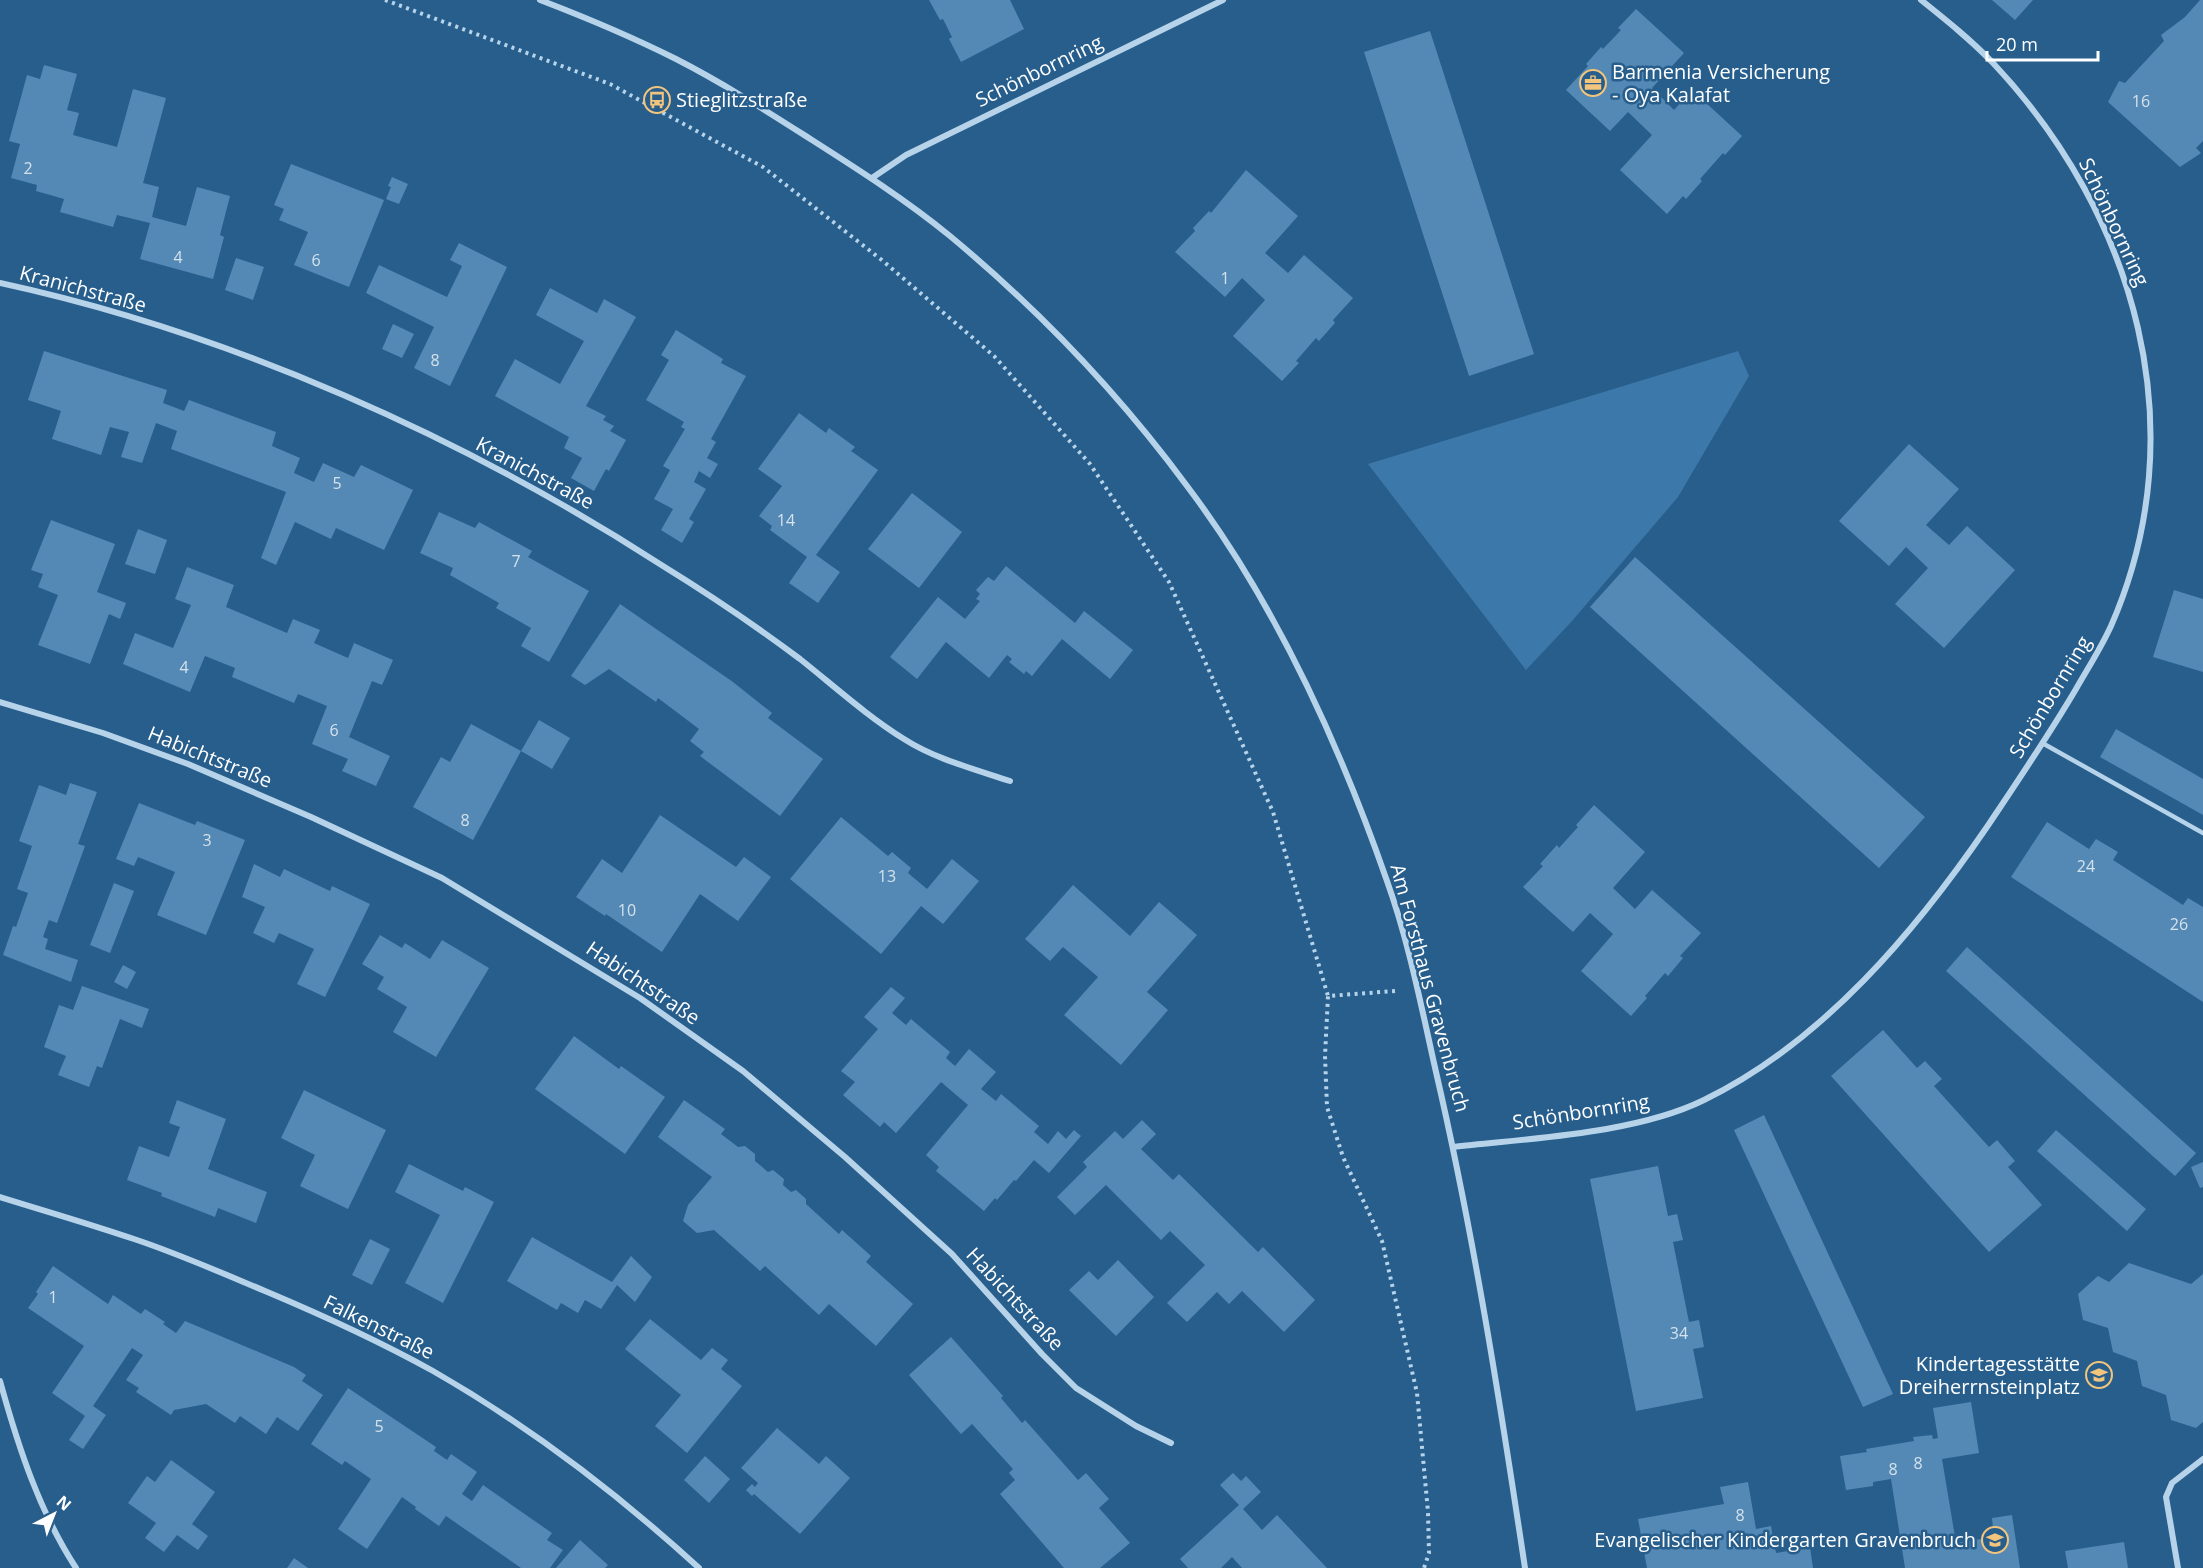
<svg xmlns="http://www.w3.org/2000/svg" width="2203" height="1568" viewBox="0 0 2203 1568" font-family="'Open Sans',sans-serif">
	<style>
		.green { fill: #3c78a9 }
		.building { fill: #5489b5 }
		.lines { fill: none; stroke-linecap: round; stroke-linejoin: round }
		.path { stroke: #b6d3ea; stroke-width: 4; stroke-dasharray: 3 4.5; stroke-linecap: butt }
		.lane { stroke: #b6d3ea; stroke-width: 4.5 }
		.street { stroke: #b6d3ea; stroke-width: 6 }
		.labels { text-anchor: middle; stroke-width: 5; stroke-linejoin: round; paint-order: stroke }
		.number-label { font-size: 16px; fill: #d4e2ec }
		.street-label { font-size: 20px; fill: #fff; stroke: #275e8c }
		.poi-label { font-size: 20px; fill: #fff; stroke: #275e8c; text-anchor: start }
	</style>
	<rect width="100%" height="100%" fill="#275e8c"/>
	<!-- green -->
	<path class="green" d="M1738,351L1749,376L1678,497L1572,621L1526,670L1368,464Z"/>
	<!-- building -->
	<path class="building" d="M929,0H1010L1024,29L961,62L949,39L952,37L943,19L940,20Z
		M1992,0H2033L2015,20Z
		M2200,0H2203V141L2196,148L2201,153L2180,167L2108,102L2119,81L2125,83L2164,41L2161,35L2185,17Z
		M1636,9L1684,53L1652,88L1674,110L1692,90L1742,136L1725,155L1723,153L1700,179L1702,181L1686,199L1683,196L1667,214L1620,170L1652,135L1628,112L1610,131L1566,90L1588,66L1586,64L1601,47L1603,49L1621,30L1618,28Z
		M1430,31L1534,354L1469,376L1364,52Z
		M44,65L77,74L67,110L79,113L73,135L117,147L133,89L166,98L143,183L159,187L152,217L186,226L197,187L230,196L220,235L224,237L213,279L140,259L150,223L117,215L113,227L60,212L64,199L36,191L37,185L11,178L20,144L9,141L27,75L40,79Z
		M291,164L384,200L349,287L294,265L308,232L279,220L284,209L274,205Z
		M1246,170L1298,216L1265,253L1288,273L1304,255L1353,298L1333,320L1335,323L1319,341L1316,338L1296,361L1299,363L1282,381L1233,336L1265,300L1242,278L1225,297L1175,252L1195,231L1193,228L1209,211L1211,213Z
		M392,177L408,184L399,204L386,199L391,187L388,186Z
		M459,243L507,267L450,386L414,368L434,327L366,293L379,265L447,297L462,266L450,260Z
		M236,258L264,267L253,300L225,290Z
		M550,288L597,313L604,299L636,317L586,406L606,416L603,420L614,426L610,431L626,440L609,471L606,469L594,491L571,478L582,458L564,448L569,437L495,396L515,359L560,384L584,341L536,315Z
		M393,324L414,334L402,358L382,349Z
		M676,330L723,359L721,363L746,376L711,439L716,442L707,458L718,464L710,478L699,471L694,482L706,489L689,519L694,522L682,543L661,530L673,509L654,499L670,470L663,466L685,429L681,427L684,422L646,400L669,360L661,355Z
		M44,351L167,390L163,403L184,411L189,400L276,432L272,446L300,458L294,473L314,482L323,463L354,477L361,465L413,490L384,550L336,528L331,539L295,522L276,565L261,558L286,492L171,449L177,431L156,423L142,463L121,457L129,432L110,427L101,455L52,439L61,411L28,400Z
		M799,413L826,433L829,428L855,447L851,451L878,470L816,555L840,572L818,603L789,583L807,557L770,530L772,526L759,516L782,486L758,469Z
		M1909,444L1959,489L1926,525L1949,545L1967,526L2015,570L1944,648L1895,604L1928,568L1906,547L1889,566L1839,521Z
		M912,493L962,532L919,588L868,549Z
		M439,512L475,528L479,522L532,551L528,557L589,591L549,662L521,646L531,628L496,608L499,603L450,575L453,568L420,553Z
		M51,520L115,544L97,592L126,603L120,619L109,614L90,664L38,645L58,595L38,587L43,574L31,570Z
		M138,529L167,540L155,574L125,564Z
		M1635,557L1925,817L1879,868L1590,607Z
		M1006,566L1075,623L1084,611L1133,650L1110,679L1062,639L1032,676L1026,671L1024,674L1009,662L1012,659L1007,655L989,678L946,642L917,679L890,657L938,597L965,619L980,601L976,599L980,594L976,590L988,577L994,581Z
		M187,567L234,585L226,607L287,633L293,619L320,630L314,643L348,658L354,643L393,660L382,685L372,681L349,737L390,756L376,786L342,771L348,759L312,744L327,706L298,694L294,703L232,677L235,668L205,656L190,692L123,664L135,633L173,648L191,605L175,599Z
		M2174,590L2203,599V672L2153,657Z
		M620,604L733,682L772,713L768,718L823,759L780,816L700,756L704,752L690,741L699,729L658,698L656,702L609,669L585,685L571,676Z
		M539,720L570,738L552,769L521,751Z
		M471,724L521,751L473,840L413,807L441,757L450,762Z
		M2116,729L2203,779V815L2100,757Z
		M70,783L97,792L78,844L85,846L57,923L49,920L43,937L48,939L45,949L78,960L71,982L3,955L13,926L16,927L28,893L17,889L32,846L19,841L39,785L66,795Z
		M139,803L195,825L197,821L245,840L206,935L157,915L175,872L138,857L134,866L116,859Z
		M1594,805L1645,852L1613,888L1635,909L1652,890L1701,933L1680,956L1683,958L1668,976L1665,973L1645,996L1647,998L1631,1016L1581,971L1613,934L1590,913L1573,932L1523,887L1543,866L1540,864L1557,845L1559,848L1578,827L1576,825Z
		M660,815L736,867L744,857L771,877L738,921L700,894L662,952L606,914L605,916L576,897L602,859L622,873Z
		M841,817L888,856L892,852L911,868L908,873L927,889L952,859L979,881L943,924L921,906L881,954L790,879Z
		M2047,822L2089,849L2096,839L2118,852L2113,860L2183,905L2188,898L2203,907V1002L2011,877Z
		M254,864L280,877L284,869L330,891L332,886L370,904L325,997L297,984L314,949L279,933L274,943L253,933L265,907L242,897Z
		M114,883L134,891L110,953L90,945Z
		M1073,885L1130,936L1159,902L1197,935L1147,992L1168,1010L1121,1065L1064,1015L1098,977L1063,947L1050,961L1025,939Z
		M380,935L402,948L405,943L430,959L442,940L489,968L436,1057L393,1032L407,1007L377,989L384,977L362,964Z
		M1967,947L2196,1153L2175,1176L1946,971Z
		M123,965L136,972L127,989L114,982Z
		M82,986L149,1009L142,1028L120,1019L102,1068L97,1066L89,1087L58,1075L66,1056L44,1047L59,1005L73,1010Z
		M891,987L905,998L892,1013L906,1025L911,1019L950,1052L946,1058L955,1066L969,1049L996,1072L981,1089L996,1101L1001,1094L1039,1126L1034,1132L1048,1144L1058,1131L1066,1139L1074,1130L1081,1136L1049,1173L1034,1160L1016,1181L1014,1180L997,1200L995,1198L984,1211L936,1171L939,1167L926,1155L968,1105L941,1082L896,1133L884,1122L880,1127L843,1095L855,1082L841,1071L878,1029L864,1017Z
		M1883,1030L1917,1068L1925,1061L1942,1079L1934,1086L1989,1147L1997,1140L2015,1161L2008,1167L2042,1205L1989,1252L1831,1076Z
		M574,1036L619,1069L621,1066L665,1097L625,1154L535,1089Z
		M304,1090L386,1130L348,1209L300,1186L315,1155L281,1138Z
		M177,1100L226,1119L208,1169L267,1192L256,1223L218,1208L215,1217L161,1196L162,1193L127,1180L139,1146L169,1157L180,1127L169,1123Z
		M684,1100L725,1129L721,1134L738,1147L745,1146L755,1154V1161L768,1172L773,1170L784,1179L783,1185L791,1192L796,1190L806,1199V1204L839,1234L842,1230L871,1256L866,1262L913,1304L876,1346L829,1304L819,1315L765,1266L760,1271L714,1230L697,1233L683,1221L688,1205L712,1177L658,1137Z
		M1764,1115L1893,1394L1863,1407L1734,1130Z
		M1142,1120L1156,1134L1141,1149L1173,1180L1179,1174L1258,1252L1263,1247L1315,1300L1284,1332L1242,1291L1229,1304L1217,1292L1187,1322L1167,1303L1205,1265L1170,1231L1161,1240L1106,1185L1075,1215L1057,1197L1087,1167L1083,1162L1115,1131L1123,1139Z
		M2056,1130L2146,1209L2127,1231L2037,1151Z
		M2203,1162V1187L2200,1188L2191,1167Z
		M409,1164L463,1191L465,1187L494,1202L443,1303L405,1283L440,1215L395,1192Z
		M1658,1166L1668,1216L1677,1214L1683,1240L1673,1242L1689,1322L1699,1320L1704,1347L1693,1349L1703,1398L1636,1411L1590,1179Z
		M532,1237L612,1282L631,1256L652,1277L635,1302L617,1285L601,1309L585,1300L578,1313L561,1303L557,1310L507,1281Z
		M370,1239L390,1249L372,1285L352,1275Z
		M1118,1260L1154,1297L1116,1336L1069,1290L1089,1271L1098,1280Z
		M2129,1263L2191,1284L2203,1274V1422L2196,1428L2171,1420L2166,1395L2142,1386L2137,1361L2113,1352L2108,1328L2083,1320L2078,1294L2098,1276L2109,1282Z
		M53,1266L108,1304L113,1295L141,1314L145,1309L165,1322L163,1324L176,1333L185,1321L294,1367L306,1375L302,1381L323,1395L298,1431L277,1417L266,1434L240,1416L235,1423L206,1404L174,1410L171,1415L136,1392L139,1388L126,1380L143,1355L132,1348L93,1406L106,1415L83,1449L69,1440L85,1416L52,1393L84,1346L28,1308L38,1294L36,1292Z
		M650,1319L701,1360L712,1348L728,1360L721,1369L742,1386L687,1453L655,1426L681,1395L625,1349Z
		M951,1337L1003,1396L1001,1398L1022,1423L1025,1420L1078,1480L1086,1473L1109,1499L1099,1508L1130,1543L1100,1568H1064L1000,1494L1015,1480L1009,1473L1013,1469L972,1424L961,1434L909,1375Z
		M348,1388L436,1447L434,1451L447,1460L451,1454L477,1472L462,1494L472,1501L483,1485L552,1533L547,1540L563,1550L550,1568H521L446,1516L439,1526L415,1509L416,1507L402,1497L367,1549L338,1529L371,1479L345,1461L342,1465L311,1444Z
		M1971,1402L1979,1453L1942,1459L1956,1543L1994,1537L1992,1518L2012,1515L2020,1568H1905L1891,1479L1873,1482V1486L1846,1490L1840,1456L1867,1452L1866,1449L1914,1441L1913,1437L1932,1435L1933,1439L1938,1438L1933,1408Z
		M777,1428L819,1464L826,1456L850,1478L800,1534L754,1494L752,1496L746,1490L752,1484L755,1487L758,1483L741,1468Z
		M705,1456L730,1479L709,1503L684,1480Z
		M171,1460L215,1492L192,1524L208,1536L198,1550L177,1535L164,1552L145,1538L156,1523L128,1503L147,1476L155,1482Z
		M1233,1473L1241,1481L1246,1476L1261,1492L1243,1509L1262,1530L1277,1515L1327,1568H1242L1232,1557L1221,1568H1188L1180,1559L1239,1505L1220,1485Z
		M1748,1482L1756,1529L1771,1526L1776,1553L1810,1547L1813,1568H1647L1638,1519L1724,1504L1720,1487Z
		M580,1540L608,1565L605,1568H556Z
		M2124,1542L2128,1568H2068L2065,1551Z
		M294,1558L308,1568H287Z"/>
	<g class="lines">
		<!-- path -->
		<path class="path" d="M385,0L610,84L763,167L883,261L994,356L1090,464L1169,582L1273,812L1328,996
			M1395,991L1328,996L1325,1056L1327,1107L1343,1157L1382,1241L1417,1393L1428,1512L1429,1553L1424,1568"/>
		<!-- lane -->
		<path class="lane" d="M2044,744L2203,833"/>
		<!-- street -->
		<path class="street" d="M540,0C587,18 632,37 676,59C723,83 768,112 812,140C859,170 906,200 950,236C1038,309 1119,394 1187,486C1274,601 1340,746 1387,881C1409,942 1422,1010 1436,1072C1474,1236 1500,1402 1525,1568
			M872,178L906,155L1223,0
			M0,283C231,333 465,438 663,566C710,595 756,626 800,659C834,686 867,716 904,739C935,759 974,769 1010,781
			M0,702L103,733L188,764L311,817L442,878L640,998L743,1071L845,1157L952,1254L1042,1354L1076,1388L1136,1426L1171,1443
			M1453,1147C1530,1138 1635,1134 1704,1100C1823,1042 1916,931 1989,824C2019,779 2049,735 2076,689C2088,668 2101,648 2111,626C2197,430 2136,215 1993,63C1971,40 1946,20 1921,0
			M0,1197C45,1211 90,1224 134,1239C179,1254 222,1273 265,1291C322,1315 379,1341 433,1371C529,1426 618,1494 699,1568
			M0,1381C18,1446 39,1511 76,1568
			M2178,1568L2166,1497L2172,1483L2203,1459"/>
	</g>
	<!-- icons -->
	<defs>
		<symbol id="office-ring" viewBox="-11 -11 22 22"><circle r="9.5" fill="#275e8c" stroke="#f2c47c" stroke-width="1.5"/><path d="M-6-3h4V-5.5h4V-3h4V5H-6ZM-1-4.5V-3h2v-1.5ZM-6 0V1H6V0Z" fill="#f2c47c"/></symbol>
		<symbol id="bus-ring" viewBox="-11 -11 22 22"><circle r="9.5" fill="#275e8c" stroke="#f2c47c" stroke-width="1.5"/><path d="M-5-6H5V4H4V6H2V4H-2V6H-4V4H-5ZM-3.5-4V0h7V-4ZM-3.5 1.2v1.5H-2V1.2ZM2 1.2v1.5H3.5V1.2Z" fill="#f2c47c"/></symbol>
		<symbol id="school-ring" viewBox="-11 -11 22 22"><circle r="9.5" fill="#275e8c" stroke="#f2c47c" stroke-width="1.5"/><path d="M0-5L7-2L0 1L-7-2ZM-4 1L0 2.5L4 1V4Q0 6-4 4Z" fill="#f2c47c"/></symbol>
	</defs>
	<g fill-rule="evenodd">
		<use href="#office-ring" x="1578" y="68" width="30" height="30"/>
		<use href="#bus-ring" x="642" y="85" width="30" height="30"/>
		<use href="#school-ring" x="2084" y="1360" width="30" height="30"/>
		<use href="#school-ring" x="1980" y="1525" width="30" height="30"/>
	</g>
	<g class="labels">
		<!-- number labels -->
		<g class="number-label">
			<text x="2141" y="107">16</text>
			<text x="28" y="174">2</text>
			<text x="178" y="263">4</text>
			<text x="316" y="266">6</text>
			<text x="1225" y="284">1</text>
			<text x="435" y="366">8</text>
			<text x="337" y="489">5</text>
			<text x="786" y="526">14</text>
			<text x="516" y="567">7</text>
			<text x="184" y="673">4</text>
			<text x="334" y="736">6</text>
			<text x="465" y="826">8</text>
			<text x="207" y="846">3</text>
			<text x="2086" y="872">24</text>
			<text x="887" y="882">13</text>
			<text x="627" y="916">10</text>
			<text x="2179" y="930">26</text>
			<text x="53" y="1303">1</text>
			<text x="1679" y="1339">34</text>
			<text x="379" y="1432">5</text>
			<text x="1918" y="1469">8</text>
			<text x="1893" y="1475">8</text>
			<text x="1740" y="1521">8</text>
		</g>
		<!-- street labels -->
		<g class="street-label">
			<text transform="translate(1039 71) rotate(-26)" y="7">Schönbornring</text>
			<text transform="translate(2114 222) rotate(65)" y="7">Schönbornring</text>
			<text transform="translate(83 289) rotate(15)" y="7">Kranichstraße</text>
			<text transform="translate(535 473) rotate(28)" y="7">Kranichstraße</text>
			<text transform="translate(2050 697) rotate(-59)" y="7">Schönbornring</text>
			<text transform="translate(210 757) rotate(22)" y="7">Habichtstraße</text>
			<text transform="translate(643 983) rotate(34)" y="7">Habichtstraße</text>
			<text transform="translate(1430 988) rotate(75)" y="7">Am Forsthaus Gravenbruch</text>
			<text transform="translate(1581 1112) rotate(-9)" y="7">Schönbornring</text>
			<text transform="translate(1015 1299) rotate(47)" y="7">Habichtstraße</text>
			<text transform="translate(379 1327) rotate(26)" y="7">Falkenstraße</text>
		</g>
		<!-- poi labels -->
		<g class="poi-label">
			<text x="1612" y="79">Barmenia Versicherung<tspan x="1612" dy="23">- Oya Kalafat</tspan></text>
			<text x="676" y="107">Stieglitzstraße</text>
			<text x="2080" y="1371" text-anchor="end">Kindertagesstätte<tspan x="2080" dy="23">Dreiherrnsteinplatz</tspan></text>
			<text x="1976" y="1547" text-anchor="end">Evangelischer Kindergarten Gravenbruch</text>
		</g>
	</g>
	<!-- north arrow -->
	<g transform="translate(54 1514) rotate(42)" stroke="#275e8c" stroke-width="4.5" paint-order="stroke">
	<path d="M0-4.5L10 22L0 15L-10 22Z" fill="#ffffff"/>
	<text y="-9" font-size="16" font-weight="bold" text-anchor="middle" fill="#ffffff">N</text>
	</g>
	<!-- scale -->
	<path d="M1987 51v9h111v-9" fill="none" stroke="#ffffff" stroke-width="3"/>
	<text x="1996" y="51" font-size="18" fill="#ffffff" stroke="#275e8c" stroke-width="4.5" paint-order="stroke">20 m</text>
</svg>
